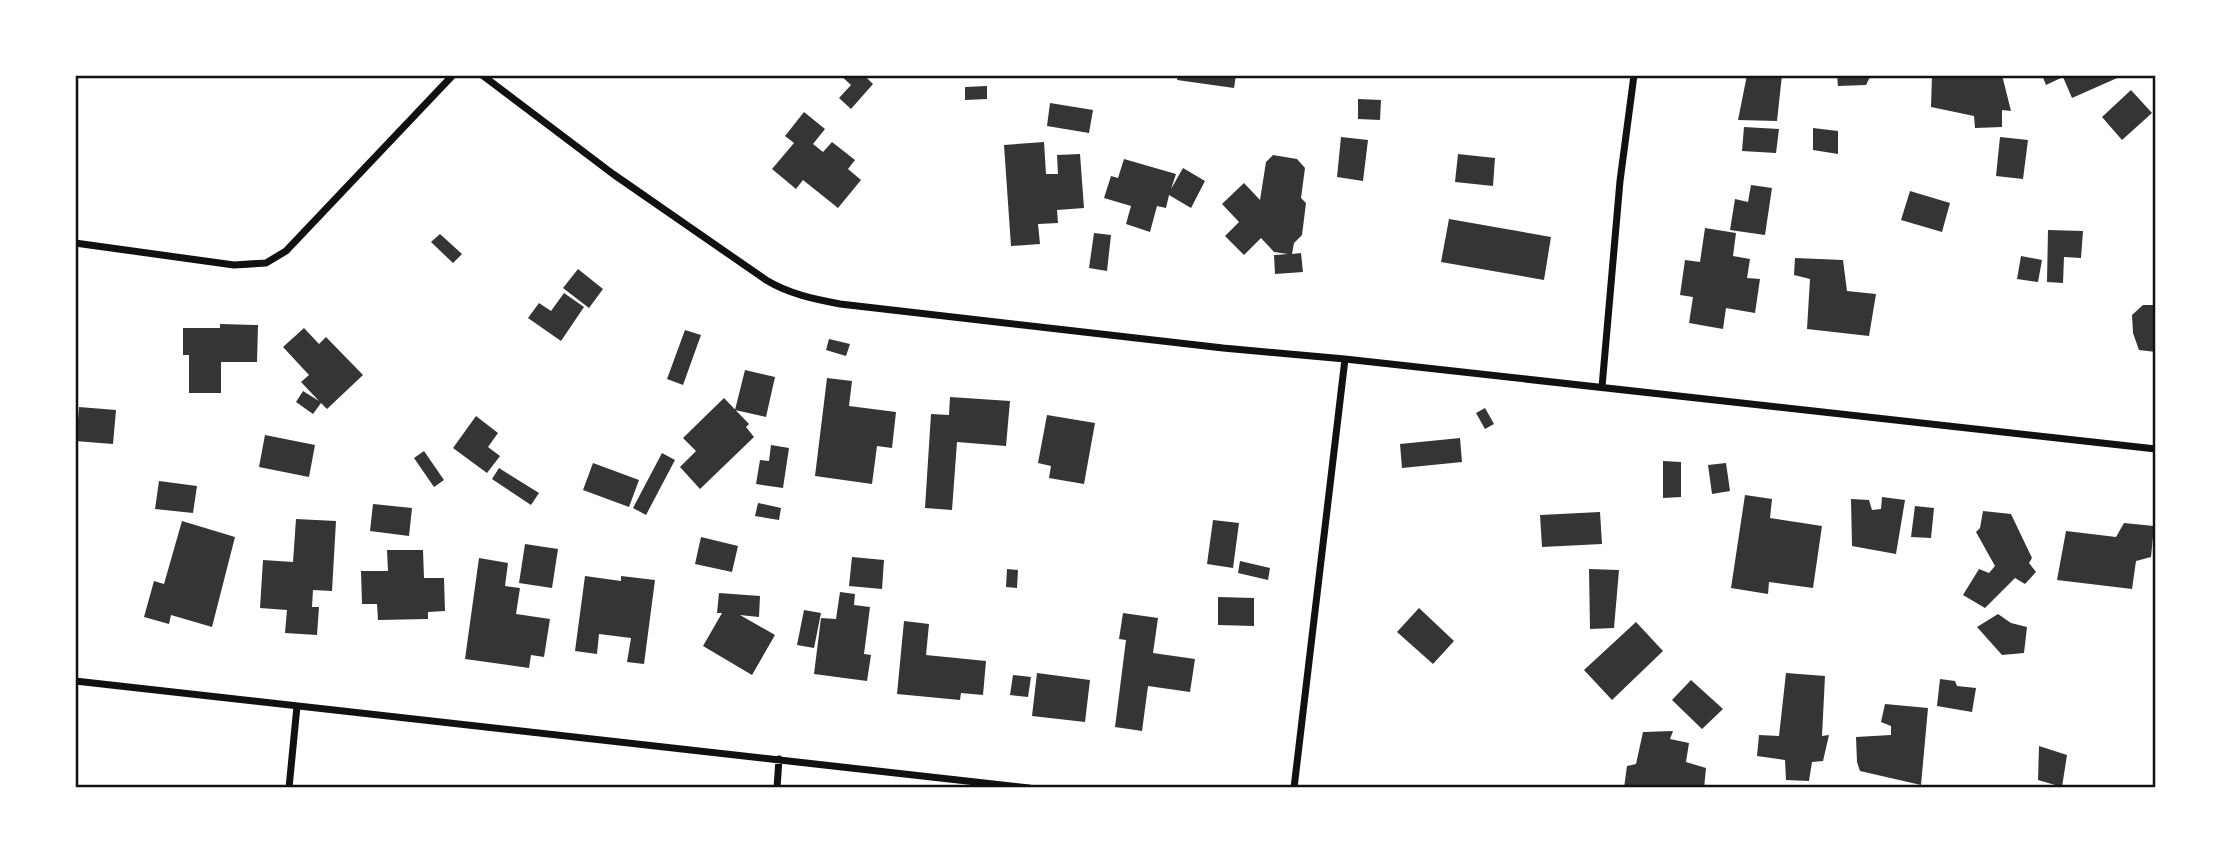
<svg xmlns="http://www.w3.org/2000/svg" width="2231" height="863" viewBox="0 0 2231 863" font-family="Manrope,sans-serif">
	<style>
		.building { fill: #353535 }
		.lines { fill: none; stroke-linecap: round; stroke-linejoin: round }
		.minor { stroke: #111; stroke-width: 7 }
		.neatline { fill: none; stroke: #111; stroke-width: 2.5 }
	</style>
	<rect width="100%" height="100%" fill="#fff"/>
	<!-- building -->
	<path class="building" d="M840,75H864L873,84L851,109L839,98L851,85Z
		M1178,75H1236L1234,88L1177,80Z
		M1747,75H1782L1777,121L1738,120Z
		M1837,75H1871L1866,85L1838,86Z
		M1932,75H2002L2011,111L2002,110V127L1975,128L1974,116L1931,107Z
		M2042,75H2124L2072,98L2063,77L2046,85Z
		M987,86V99L965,100V87Z
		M2131,90L2152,113L2122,140L2102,117Z
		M1358,99L1381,100L1380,120L1358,119Z
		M1050,103L1093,110L1089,133L1047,126Z
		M804,112L825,129L813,144L823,152L832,142L855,160L848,169L861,180L838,208L803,180L796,189L772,169L794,143L785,136Z
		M1744,127L1779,129L1776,153L1742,151Z
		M1813,128L1838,131V154L1813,150Z
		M1341,137L1368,140L1363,181L1337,177Z
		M2000,137L2028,140L2023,179L1996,176Z
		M1044,142L1046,174H1058L1057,155L1080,154L1084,208L1057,210L1058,223L1038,224L1040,244L1011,246L1004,145Z
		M1458,154L1495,158L1493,186L1455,182Z
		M1273,155L1297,159L1305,168L1301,198L1306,203L1302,235L1294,243L1292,254L1301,253L1303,272L1275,274L1274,255L1288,254L1274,252L1261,238L1244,255L1225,236L1239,222L1222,204L1244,183L1260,200L1266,162Z
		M1124,159L1176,174L1171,189L1183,168L1205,181L1191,208L1169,195L1166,208L1157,206L1150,232L1126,224L1131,206L1104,198L1111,176L1118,178Z
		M1751,185L1772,188L1765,235L1730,230L1735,199L1748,202Z
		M1910,191L1950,203L1942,232L1901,220Z
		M1449,219L1551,237L1544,280L1441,262Z
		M1705,228L1736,233L1733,256L1750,259L1747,278L1760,279L1755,313L1726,308L1723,329L1689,323L1693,297L1680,295L1685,260L1700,262Z
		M2048,230L2083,231L2081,258L2064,257L2063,283L2047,282Z
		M1094,233L1111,235L1107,271L1089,268Z
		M440,234L462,254L453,263L431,242Z
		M2021,256L2042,260L2038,282L2017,279Z
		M1795,258L1843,260L1847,291L1876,294L1869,336L1807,329L1810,279L1794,275Z
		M578,269L603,289L589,308L563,288Z
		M564,293L584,307L561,341L528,318L539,303L551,311Z
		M2143,305H2156V352L2139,350L2133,333L2132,315Z
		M220,324L258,325L257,362H221V393H189V355H183V328H220Z
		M304,328L319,344L326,337L363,375L327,409L321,403L313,414L296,402L303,391L319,401L301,382L309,375L283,347Z
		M685,330L701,335L683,385L667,379Z
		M829,339L850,344L846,356L826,350Z
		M745,370L775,377L766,417L735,410Z
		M827,378L852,381L849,406L896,412L892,448L877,446L872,484L815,476Z
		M950,397L1010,401L1006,446L957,442L952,510L925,508L931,414L949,415Z
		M724,398L749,424L746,427L754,437L700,489L680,467L696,451L683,438Z
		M79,407L116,410L113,444L75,441V420H78Z
		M1485,408L1494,424L1485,429L1476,413Z
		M1047,415L1095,423L1084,484L1049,478L1051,466L1038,463Z
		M476,416L498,433L488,447L500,456L487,473L453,448Z
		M265,435L315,445L309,477L259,467Z
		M1460,438L1462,462L1402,468L1400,444Z
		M771,445L789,448L783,488L756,484L760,460L769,461Z
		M424,451L444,480L434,487L414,458Z
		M662,453L675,460L646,515L633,508Z
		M1663,461L1681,462V497L1663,498Z
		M593,463L639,480L629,507L583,490Z
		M1726,463L1730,491L1712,494L1708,465Z
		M499,468L539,493L531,505L492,479Z
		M159,481L197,486L193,513L155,509Z
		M1745,495L1772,499L1770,518L1822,526L1813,588L1769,582L1768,594L1731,588Z
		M1882,497L1905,500L1896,554L1852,546L1851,499L1869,500L1872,510L1881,509Z
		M758,503L781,508L779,520L755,516Z
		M373,504L412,508L409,536L370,531Z
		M1915,506L1934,508L1931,538L1911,537Z
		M1983,511L2011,514L2032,558L2029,563L2036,572L2025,584L2015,578L1985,608L1963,595L1979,569L1989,573L1995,566L1976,532L1980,528Z
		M1600,512L1602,544L1542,547L1540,515Z
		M296,519L336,521L332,591L313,590L312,607H319L317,635L285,633L287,610L260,608L263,560L293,562Z
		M1213,520L1239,523L1233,568L1207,564Z
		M182,521L235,537L212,627L171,615L169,624L144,617L154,581L164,584Z
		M2124,523L2154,526L2151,557L2136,561L2132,589L2057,580L2066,531L2116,537Z
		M701,537L738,546L732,572L695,564Z
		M525,544L558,549L552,588L519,583Z
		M387,550H423L424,578H444L445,611L428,612V619L378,620L377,604H362L361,571H388Z
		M852,557L884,560L882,589L849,586Z
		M479,558L508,563L505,586L520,588L516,614L550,619L544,657L531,655L529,668L465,659Z
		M1240,561L1270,568L1268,580L1238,573Z
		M1007,569L1018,570L1017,588L1006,587Z
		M1589,569L1619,570L1614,628L1590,629Z
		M585,576L621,581V576L655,580L644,664L627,662L631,638L599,634L597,654L575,651Z
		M840,592L855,594L854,605L870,607L864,654L871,655L867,681L814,674L821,618L836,619Z
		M719,593L760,596L759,617L740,615L775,635L752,675L703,646L722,613H717Z
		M1218,597L1254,598V626L1218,625Z
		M1419,608L1454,641L1433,664L1397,632Z
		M804,610L821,613L814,648L797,645Z
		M1123,613L1158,618L1153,653L1195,659L1190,692L1148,686L1142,731L1115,727L1126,640L1119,639Z
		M1998,614L2011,623L2027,627L2024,653L2002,655L1977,627Z
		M904,621L929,624L926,655L986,661L983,695L961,693L960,700L897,694Z
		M1636,622L1663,651L1612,700L1584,670Z
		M1037,673L1090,680L1085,722L1032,716Z
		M1786,673L1825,676L1822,736L1829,735L1823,761L1812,762L1809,781L1786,780L1785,760L1757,756L1759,735L1779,736Z
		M1013,675L1031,677L1028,697L1010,695Z
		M1940,679L1955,681L1957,686L1976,688L1972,712L1937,706Z
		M1691,680L1723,709L1702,729L1672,700Z
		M1885,704L1928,708L1921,785L1860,771L1857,762L1856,737L1891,735V726L1881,722Z
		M1673,731L1670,739L1689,743L1686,762L1706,768L1704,788H1624L1627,766L1636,764L1643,732Z
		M2039,746L2067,755L2062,787L2038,780Z"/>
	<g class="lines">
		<!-- minor -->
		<path class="minor" d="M482,75L613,174L766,280C789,294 814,299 840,304L1223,348L1345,359L2156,449
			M75,243L234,265L266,263L286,251L453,75
			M1602,387L1620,181L1634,75
			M75,681L1029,788
			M289,788L297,706
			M777,788L779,759
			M1294,788L1345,359"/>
	</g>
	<!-- border -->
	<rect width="2231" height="863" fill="none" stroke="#ffffff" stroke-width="154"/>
	<rect x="77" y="77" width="2077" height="709" class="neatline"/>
</svg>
